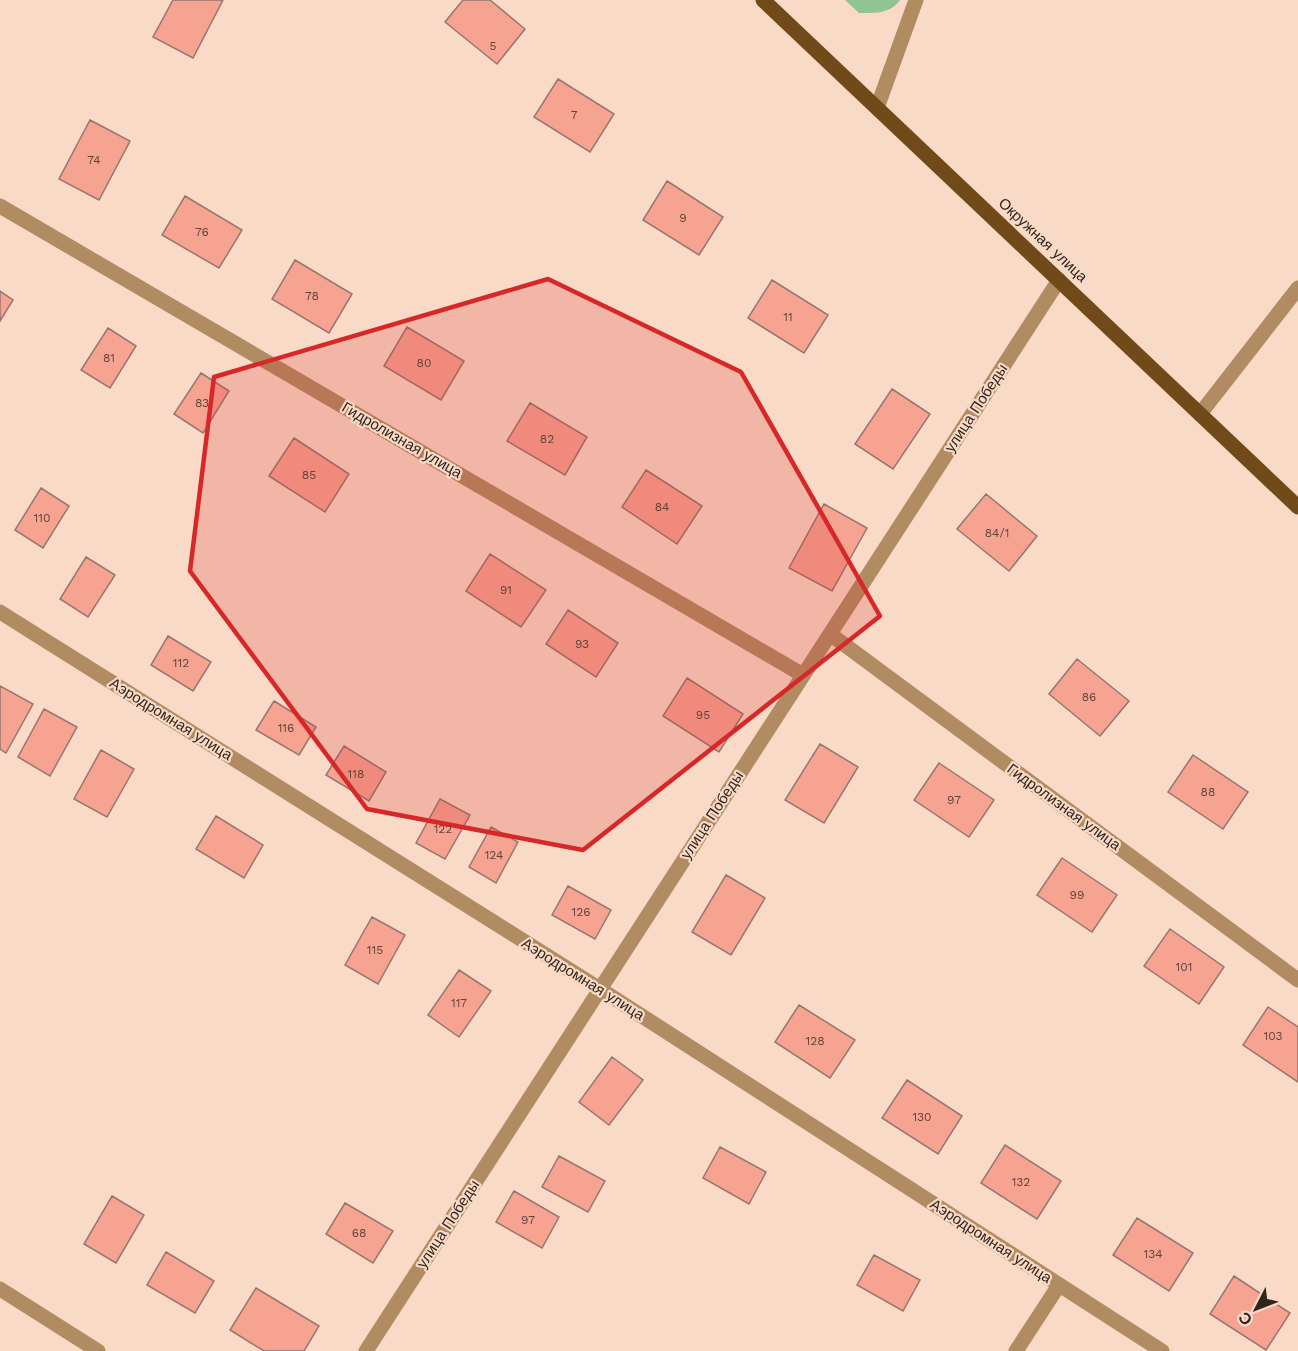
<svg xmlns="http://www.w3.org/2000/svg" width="1298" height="1351" viewBox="0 0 1298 1351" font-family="'Work Sans',sans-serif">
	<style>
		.green { fill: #91c494 }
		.building { fill: #f6a392; stroke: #98766f; stroke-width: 1.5 }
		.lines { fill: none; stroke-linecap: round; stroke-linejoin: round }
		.minor { stroke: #b18b62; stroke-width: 15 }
		.major { stroke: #714a19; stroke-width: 15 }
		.marked { fill: #d62828; fill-opacity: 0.2; stroke: #d62828; stroke-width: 4.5; stroke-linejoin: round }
		.labels { text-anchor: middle; stroke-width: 4.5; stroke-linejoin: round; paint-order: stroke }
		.number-label { font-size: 12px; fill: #62443a }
		.street-label { font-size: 15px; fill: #30251d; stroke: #f9dac6 }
	</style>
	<rect width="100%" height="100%" fill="#f9dac6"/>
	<!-- green -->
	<path class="green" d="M845,0H900C890,14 875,13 859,13Z"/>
	<!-- building -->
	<path class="building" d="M173,0H223L193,58L153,37Z
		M463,0H490L525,29L497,64L445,22Z
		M558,79L614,114L590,152L534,117Z
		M90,120L130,141L99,200L59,179Z
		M667,181L723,217L699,255L643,220Z
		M185,196L242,230L219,268L162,235Z
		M295,260L352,294L329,333L272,299Z
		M772,280L828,315L804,353L748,318Z
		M0,291L13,300L0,321Z
		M407,327L464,361L441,400L384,366Z
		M108,328L136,346L110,388L81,370Z
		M201,373L229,391L203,433L174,414Z
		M892,389L930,414L893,469L855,444Z
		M530,403L587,437L565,475L507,441Z
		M294,438L349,474L325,512L269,476Z
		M646,470L702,506L677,544L622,507Z
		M41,488L69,506L43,548L15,530Z
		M986,494L1037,536L1009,571L957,529Z
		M824,504L867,528L832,591L789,568Z
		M490,554L546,590L521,627L466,591Z
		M86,557L115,575L88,617L60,599Z
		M568,610L618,643L596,677L546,644Z
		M168,636L211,662L193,691L151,665Z
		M1077,659L1129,701L1100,736L1049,694Z
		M687,678L743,714L719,752L663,716Z
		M0,686L33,704L6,753L0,749Z
		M274,701L316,727L299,755L256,730Z
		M44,709L77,727L50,776L18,757Z
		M820,744L858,767L824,823L785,800Z
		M344,746L386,772L369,801L326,775Z
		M101,750L134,769L107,817L74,799Z
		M1193,755L1248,792L1223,829L1168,792Z
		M939,763L994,800L969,837L914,800Z
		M440,799L470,815L445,859L416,843Z
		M216,816L263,845L244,878L196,849Z
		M491,827L518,842L496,883L469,867Z
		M1062,858L1117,895L1092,932L1037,895Z
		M726,875L765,898L731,955L692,932Z
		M568,886L611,910L595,939L552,915Z
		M372,917L405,935L378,984L345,965Z
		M1170,929L1224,967L1199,1004L1144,966Z
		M459,970L491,991L459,1037L428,1015Z
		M799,1005L855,1040L830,1078L775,1042Z
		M1268,1007L1298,1027V1082L1243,1045Z
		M612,1057L643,1080L609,1125L579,1102Z
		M907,1080L962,1116L938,1154L882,1118Z
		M1005,1145L1061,1181L1037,1219L981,1183Z
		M720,1147L766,1172L749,1204L703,1178Z
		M559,1156L605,1181L588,1212L542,1187Z
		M514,1191L559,1217L542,1248L496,1222Z
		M112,1196L144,1215L116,1263L84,1244Z
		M345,1203L393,1231L373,1263L326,1234Z
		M1137,1218L1193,1253L1169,1291L1113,1255Z
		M166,1252L214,1281L195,1313L147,1285Z
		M874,1255L920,1280L903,1311L857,1285Z
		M1234,1276L1290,1313L1266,1350L1210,1314Z
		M256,1288L319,1326L304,1351H264L230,1330Z"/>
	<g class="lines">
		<!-- minor -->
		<path class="minor" d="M877,108L916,0
			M0,206L803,675
			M1200,414L1298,288
			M0,612L600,989L1162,1351
			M830,634L1298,980
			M0,1289L98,1351
			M366,1351L1059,280
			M1016,1351L1059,1285"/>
		<!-- major -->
		<path class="major" d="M763,0L1298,507"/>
	</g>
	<!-- marked area -->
	<path class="marked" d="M548,279L741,372L880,616L583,850L367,809L190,571L214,377Z"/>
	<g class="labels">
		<!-- number labels -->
		<g class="number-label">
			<text x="493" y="50">5</text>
			<text x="574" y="119">7</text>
			<text x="94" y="164">74</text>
			<text x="683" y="222">9</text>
			<text x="202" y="236">76</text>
			<text x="312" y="300">78</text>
			<text x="788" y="321">11</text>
			<text x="109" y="362">81</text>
			<text x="424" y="367">80</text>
			<text x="202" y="407">83</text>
			<text x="547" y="443">82</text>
			<text x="309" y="479">85</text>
			<text x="662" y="511">84</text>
			<text x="42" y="522">110</text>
			<text x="997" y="537">84/1</text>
			<text x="506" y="594">91</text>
			<text x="582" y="648">93</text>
			<text x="181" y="667">112</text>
			<text x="1089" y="701">86</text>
			<text x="703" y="719">95</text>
			<text x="286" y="732">116</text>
			<text x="356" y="778">118</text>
			<text x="1208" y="796">88</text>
			<text x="954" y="804">97</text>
			<text x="443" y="833">122</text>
			<text x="494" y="859">124</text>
			<text x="1077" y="899">99</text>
			<text x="581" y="916">126</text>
			<text x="375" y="954">115</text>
			<text x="1184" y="971">101</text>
			<text x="459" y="1007">117</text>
			<text x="1273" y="1040">103</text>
			<text x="815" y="1045">128</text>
			<text x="922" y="1121">130</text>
			<text x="1021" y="1186">132</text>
			<text x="528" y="1224">97</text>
			<text x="359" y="1237">68</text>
			<text x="1153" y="1258">134</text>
		</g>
		<!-- street labels -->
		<g class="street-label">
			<text transform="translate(1043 240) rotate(43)" y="5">Окружная улица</text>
			<text transform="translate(976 408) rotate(-57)" y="5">улица Победы</text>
			<text transform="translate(402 440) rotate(30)" y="5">Гидролизная улица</text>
			<text transform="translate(171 719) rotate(32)" y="5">Аэродромная улица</text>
			<text transform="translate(1064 807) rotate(36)" y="5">Гидролизная улица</text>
			<text transform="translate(712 815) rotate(-57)" y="5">улица Победы</text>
			<text transform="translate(583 979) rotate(32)" y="5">Аэродромная улица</text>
			<text transform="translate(448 1224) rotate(-57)" y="5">улица Победы</text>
			<text transform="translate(991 1241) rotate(33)" y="5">Аэродромная улица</text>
		</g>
	</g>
	<!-- north arrow -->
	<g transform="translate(1256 1309) rotate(228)" stroke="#f9dac6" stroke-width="4.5" paint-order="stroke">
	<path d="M0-4.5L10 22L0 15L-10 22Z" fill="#30251d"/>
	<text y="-9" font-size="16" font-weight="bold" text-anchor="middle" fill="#30251d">С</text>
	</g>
</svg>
